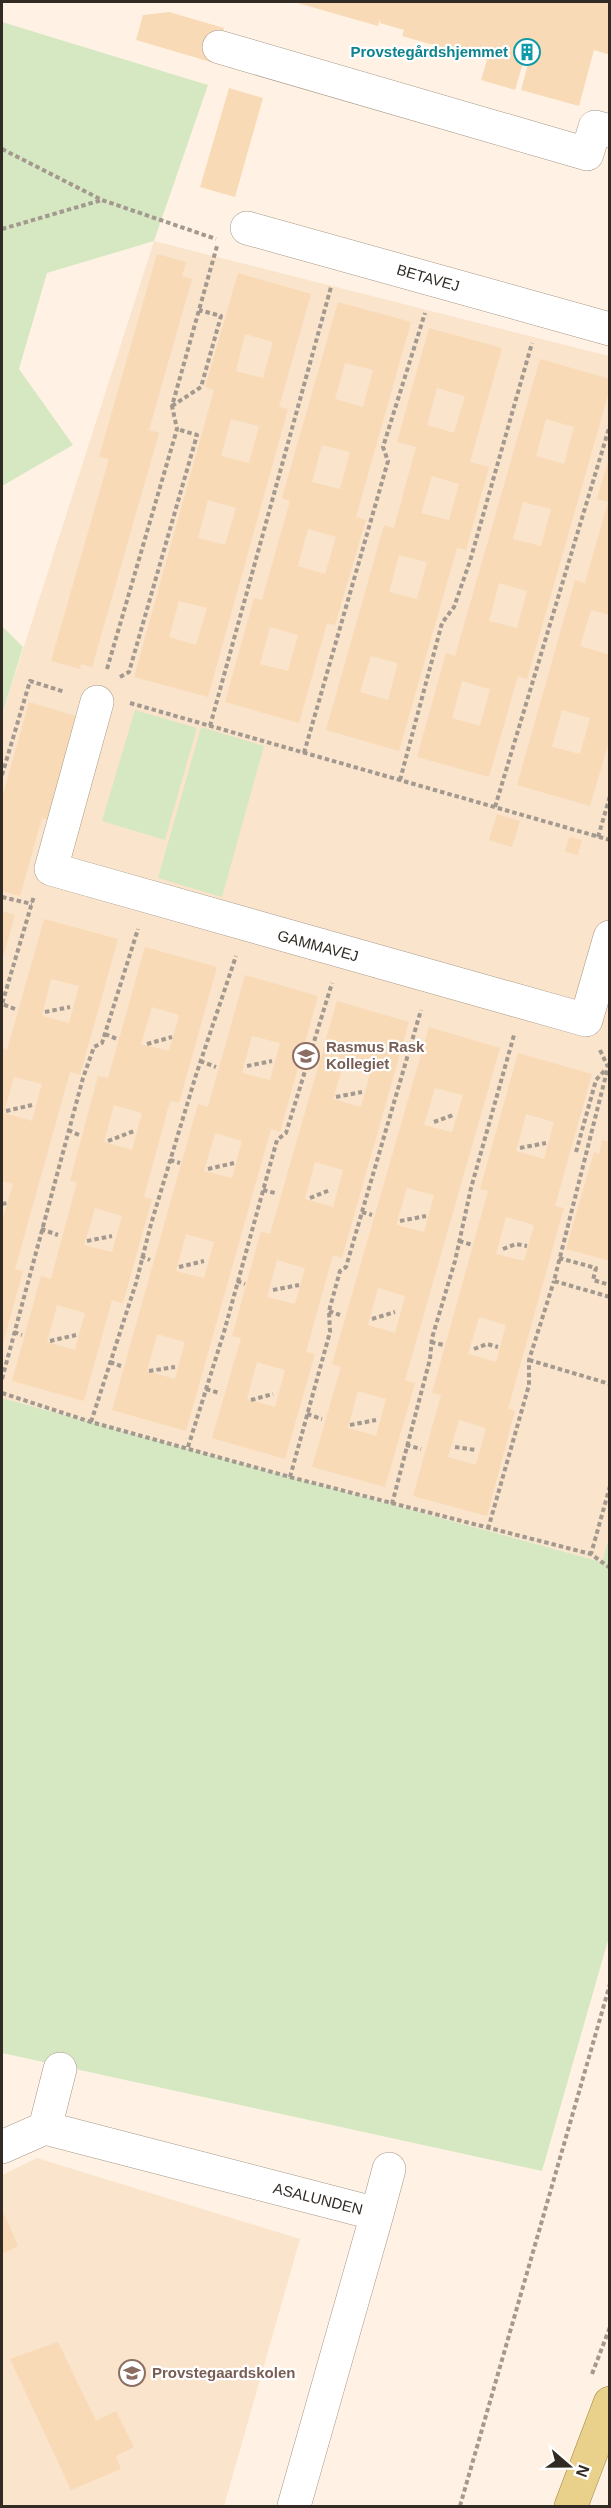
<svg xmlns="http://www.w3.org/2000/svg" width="611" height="2508" viewBox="0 0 611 2508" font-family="Helvetica,sans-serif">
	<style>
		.built { fill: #fae4cc }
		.green { fill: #d6e8c2 }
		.building { fill: #f9dab6; fill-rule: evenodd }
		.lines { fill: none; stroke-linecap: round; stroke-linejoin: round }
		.minor-casing { stroke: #a59786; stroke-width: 34 }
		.major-casing { stroke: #9f8336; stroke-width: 34 }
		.path { stroke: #a3998e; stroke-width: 4; stroke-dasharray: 4.5 3; stroke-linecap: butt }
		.minor { stroke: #fff; stroke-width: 33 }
		.major { stroke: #e9d18c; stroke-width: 33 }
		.labels { text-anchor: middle; stroke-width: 4.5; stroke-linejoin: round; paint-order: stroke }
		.culture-label { font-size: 15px; font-weight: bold; fill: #0d838f; stroke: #fff; text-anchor: end }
		.street-label { font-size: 15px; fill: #312b24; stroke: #fff }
		.education-label { font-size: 15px; font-weight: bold; fill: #785e54; stroke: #fff; text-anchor: start }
	</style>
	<rect width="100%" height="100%" fill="#fff2e4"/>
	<!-- built -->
	<path class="built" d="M154,241L609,356L610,1538L603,1562L2,1398V715Z
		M37,2158L300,2239L224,2506H2V2175Z"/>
	<!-- green -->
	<path class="green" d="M2,22L208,85L154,241L47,273L19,369L73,445L2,486Z
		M2,626L23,647L2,715Z
		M135,710L197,728L165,840L102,821Z
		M201,727L264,746L222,897L158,878Z
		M2,1398L602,1562L609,1538V1937L542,2171L2,2053Z"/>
	<!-- building -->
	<path class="building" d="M294,2H610V55L594,50L579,106L521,90L528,64L523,63L515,90L481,80L487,60L402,36L404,30L380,23V19L378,26Z
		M169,12L224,28L214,63L136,40L143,15Z
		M229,88L263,98L235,197L200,187Z
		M157,254L186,262L182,276L192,279L149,430L159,433L92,667L81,664L80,669L51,661L109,459L99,457Z
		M238,273L311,294L279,407L288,409L208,697L134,677L214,390L205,387ZM245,334L273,342L263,378L236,371ZM231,419L259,426L249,463L221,456ZM208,500L236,508L225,545L198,538ZM179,601L207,608L196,645L169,637Z
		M338,302L411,322L356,517L366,520L335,625L327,623L299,723L225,702L254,598L262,600L290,501L282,498ZM345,363L373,370L363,407L335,399ZM322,445L350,452L340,489L312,482ZM308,529L336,537L325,574L298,566ZM270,627L298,635L288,671L260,664Z
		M429,328L502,348L470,462L489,467L466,550L457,548L399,751L326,730L384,525L394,528L416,447L397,442ZM437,388L465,396L454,433L427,425ZM432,476L459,484L449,520L421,513ZM399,555L427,562L417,599L389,592ZM371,656L398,663L388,700L360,692Z
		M540,359L610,379V388L527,679L518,676L489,777L417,757L446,653L455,656ZM546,419L574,427L564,464L536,456ZM523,502L551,509L541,546L513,539ZM499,583L527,591L517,628L489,621ZM462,681L490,689L480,726L452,718Z
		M609,458L610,615L591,610L580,646L610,655V738L590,806L517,785L575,580L585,583L608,502L597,499ZM562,710L590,718L580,754L552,747Z
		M29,702L83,718L54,821L42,818L20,896L2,891V798Z
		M497,814L520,821L512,847L489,840Z
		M569,837L582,840L578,855L565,852Z
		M2,911L15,915L2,961Z
		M44,919L118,939L80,1075L70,1072L15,1269L23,1271L2,1347V1221L13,1184L2,1181V1048L7,1050ZM51,979L79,986L69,1023L42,1016ZM14,1077L42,1084L32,1121L4,1113Z
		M145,947L217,967L179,1103L170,1101L144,1197L152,1199L123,1303L112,1300L84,1401L12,1381L41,1276L51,1279L77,1182L70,1181L98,1076L108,1078ZM152,1007L179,1015L169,1051L141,1044ZM114,1105L142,1113L132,1150L104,1142ZM95,1208L122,1216L112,1252L84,1245ZM57,1305L85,1313L75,1350L47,1342Z
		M245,975L318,996L280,1132L271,1129L186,1431L112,1410L198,1104L208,1107ZM252,1036L280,1043L270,1080L242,1073ZM215,1133L242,1141L232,1178L204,1171ZM186,1234L214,1242L204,1278L176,1271ZM157,1334L185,1342L175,1379L147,1371Z
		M337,1001L409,1022L342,1258L333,1255L306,1352L315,1354L285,1459L212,1438L241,1338L232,1336L261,1231L270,1234ZM344,1062L371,1069L361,1107L333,1099ZM315,1162L343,1170L333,1207L305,1199ZM277,1260L305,1268L295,1304L267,1297ZM257,1362L285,1370L275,1407L247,1399Z
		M429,1027L500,1048L405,1380L415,1383L385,1487L312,1467L341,1367L332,1364ZM435,1088L463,1095L452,1132L424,1125ZM407,1188L434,1195L424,1232L396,1225ZM378,1288L405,1296L395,1333L368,1325ZM358,1391L386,1399L376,1436L348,1428Z
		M518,1053L592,1074L555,1206L564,1208L508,1409L515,1411L487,1516L413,1496L441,1395L432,1393L488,1191L480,1189ZM526,1114L554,1122L544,1159L516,1151ZM506,1217L534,1225L524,1261L496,1254ZM479,1317L506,1325L496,1362L468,1354ZM459,1420L486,1428L476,1465L448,1457Z
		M602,1140L610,1142V1261L566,1249L594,1152L599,1154Z
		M2,2209L18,2246L2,2254Z
		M58,2342L96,2421L116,2411L134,2447L116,2456L121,2469L71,2490L10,2359Z"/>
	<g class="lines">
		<defs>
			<path id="minor" d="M219,47L587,154L595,127L610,131
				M247,228L610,329
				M97,702L51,869L586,1020L610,937
				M45,2128L60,2069
				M2,2147L45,2128L377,2214L294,2506
				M377,2214L389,2169"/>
			<path id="major" d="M571,2506L610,2403"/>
		</defs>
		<!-- minor casing -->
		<use href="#minor" class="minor-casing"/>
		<!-- major casing -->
		<use href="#major" class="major-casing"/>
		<!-- path -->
		<path class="path" d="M2,149L102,200L216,239
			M2,229L102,200
			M172,406L201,387L221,316L199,310
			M107,669L177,429L172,406L217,246
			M120,677L129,672L197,435L177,429
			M130,703L610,840
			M210,726L331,287
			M304,753L388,461L383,447L425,313
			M2,775L30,681L65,692
			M400,780L442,623L454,607L470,561L532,343
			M495,807L610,425
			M598,837L610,796
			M2,897L32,904
			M15,1009L2,1004L34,896
			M45,1012L70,1007
			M105,1034L117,1039
			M147,1044L172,1037
			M600,1050L608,1067L554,1281L610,1297
			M200,1061L216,1067
			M247,1066L272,1061
			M336,1097L362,1092
			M6,1111L32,1105
			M434,1122L453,1115
			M68,1130L79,1135
			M108,1141L134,1131
			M520,1148L546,1143
			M576,1152L596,1080L606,1069
			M170,1160L180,1163
			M208,1169L234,1163
			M263,1190L275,1193
			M310,1198L330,1190
			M2,1204L7,1203
			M362,1212L372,1215
			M400,1221L426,1216
			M41,1229L58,1235
			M87,1241L112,1236
			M459,1241L473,1245
			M503,1249L516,1244L527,1246
			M141,1256L150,1260
			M559,1258L596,1268L593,1280L610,1285
			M179,1267L204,1261
			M237,1281L245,1284
			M273,1290L299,1285
			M329,1311L340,1315
			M372,1319L395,1312
			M14,1332L22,1335
			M50,1341L76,1335
			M431,1342L444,1345
			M474,1349L487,1344L498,1347
			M529,1360L610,1384
			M110,1362L121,1366
			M149,1371L175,1367
			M2,1379L83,1078L94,1047L102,1043L138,929
			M206,1389L219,1393
			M2,1393L91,1422L290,1477L591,1554
			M251,1400L273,1394
			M307,1414L322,1419
			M91,1422L136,1283L151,1224L196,1075L236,956
			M350,1425L376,1420
			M406,1445L421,1449
			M188,1447L224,1332L277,1140L286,1133L332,983
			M455,1447L476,1450
			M290,1477L330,1332L329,1311L340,1271L346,1267L348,1260L421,1010
			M610,1486L591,1554L610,1568
			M392,1504L430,1359L432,1338L455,1261L471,1188L514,1035
			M488,1529L529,1385V1360L554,1281
			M592,2374L610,2327
			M460,2506L610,1984"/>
		<!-- minor -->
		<use href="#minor" class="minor"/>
		<!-- major -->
		<use href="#major" class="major"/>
	</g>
	<!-- icons -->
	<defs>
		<symbol id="building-ring" viewBox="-11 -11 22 22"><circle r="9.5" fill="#fff" stroke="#0f9aa8" stroke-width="1.5"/><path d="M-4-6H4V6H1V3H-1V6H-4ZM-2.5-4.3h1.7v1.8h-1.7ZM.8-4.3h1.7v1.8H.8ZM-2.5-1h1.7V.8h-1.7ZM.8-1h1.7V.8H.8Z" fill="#0f9aa8"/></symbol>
		<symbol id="university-ring" viewBox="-11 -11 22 22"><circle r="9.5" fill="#fff" stroke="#8d6e63" stroke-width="1.5"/><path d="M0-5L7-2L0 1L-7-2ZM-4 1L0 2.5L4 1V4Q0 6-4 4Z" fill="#8d6e63"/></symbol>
		<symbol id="school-ring" viewBox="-11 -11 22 22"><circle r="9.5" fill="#fff" stroke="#8d6e63" stroke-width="1.5"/><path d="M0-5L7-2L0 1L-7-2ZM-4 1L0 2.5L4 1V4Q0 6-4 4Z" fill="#8d6e63"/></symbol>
	</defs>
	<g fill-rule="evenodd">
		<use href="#building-ring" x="512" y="37" width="30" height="30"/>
		<use href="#university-ring" x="291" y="1041" width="30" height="30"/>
		<use href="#school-ring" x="117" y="2358" width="30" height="30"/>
	</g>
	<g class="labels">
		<!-- culture labels -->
		<g class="culture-label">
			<text x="508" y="57">Provstegårdshjemmet</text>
		</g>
		<!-- street labels -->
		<g class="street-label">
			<text transform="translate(428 278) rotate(16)" y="5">BETAVEJ</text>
			<text transform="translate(318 946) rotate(15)" y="5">GAMMAVEJ</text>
			<text transform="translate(318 2199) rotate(14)" y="5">ASALUNDEN</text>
		</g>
		<!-- education labels -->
		<g class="education-label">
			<text x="326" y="1052">Rasmus Rask<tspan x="326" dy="17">Kollegiet</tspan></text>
			<text x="152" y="2378">Provstegaardskolen</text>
		</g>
	</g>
	<!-- border -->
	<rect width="611" height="2508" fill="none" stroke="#312b24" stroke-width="6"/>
	<!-- north arrow -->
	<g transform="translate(569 2466) rotate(110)" stroke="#ffffff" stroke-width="4.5" paint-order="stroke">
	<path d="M0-4.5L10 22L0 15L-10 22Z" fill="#312b24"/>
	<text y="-9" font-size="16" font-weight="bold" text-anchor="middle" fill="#312b24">N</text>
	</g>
</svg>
